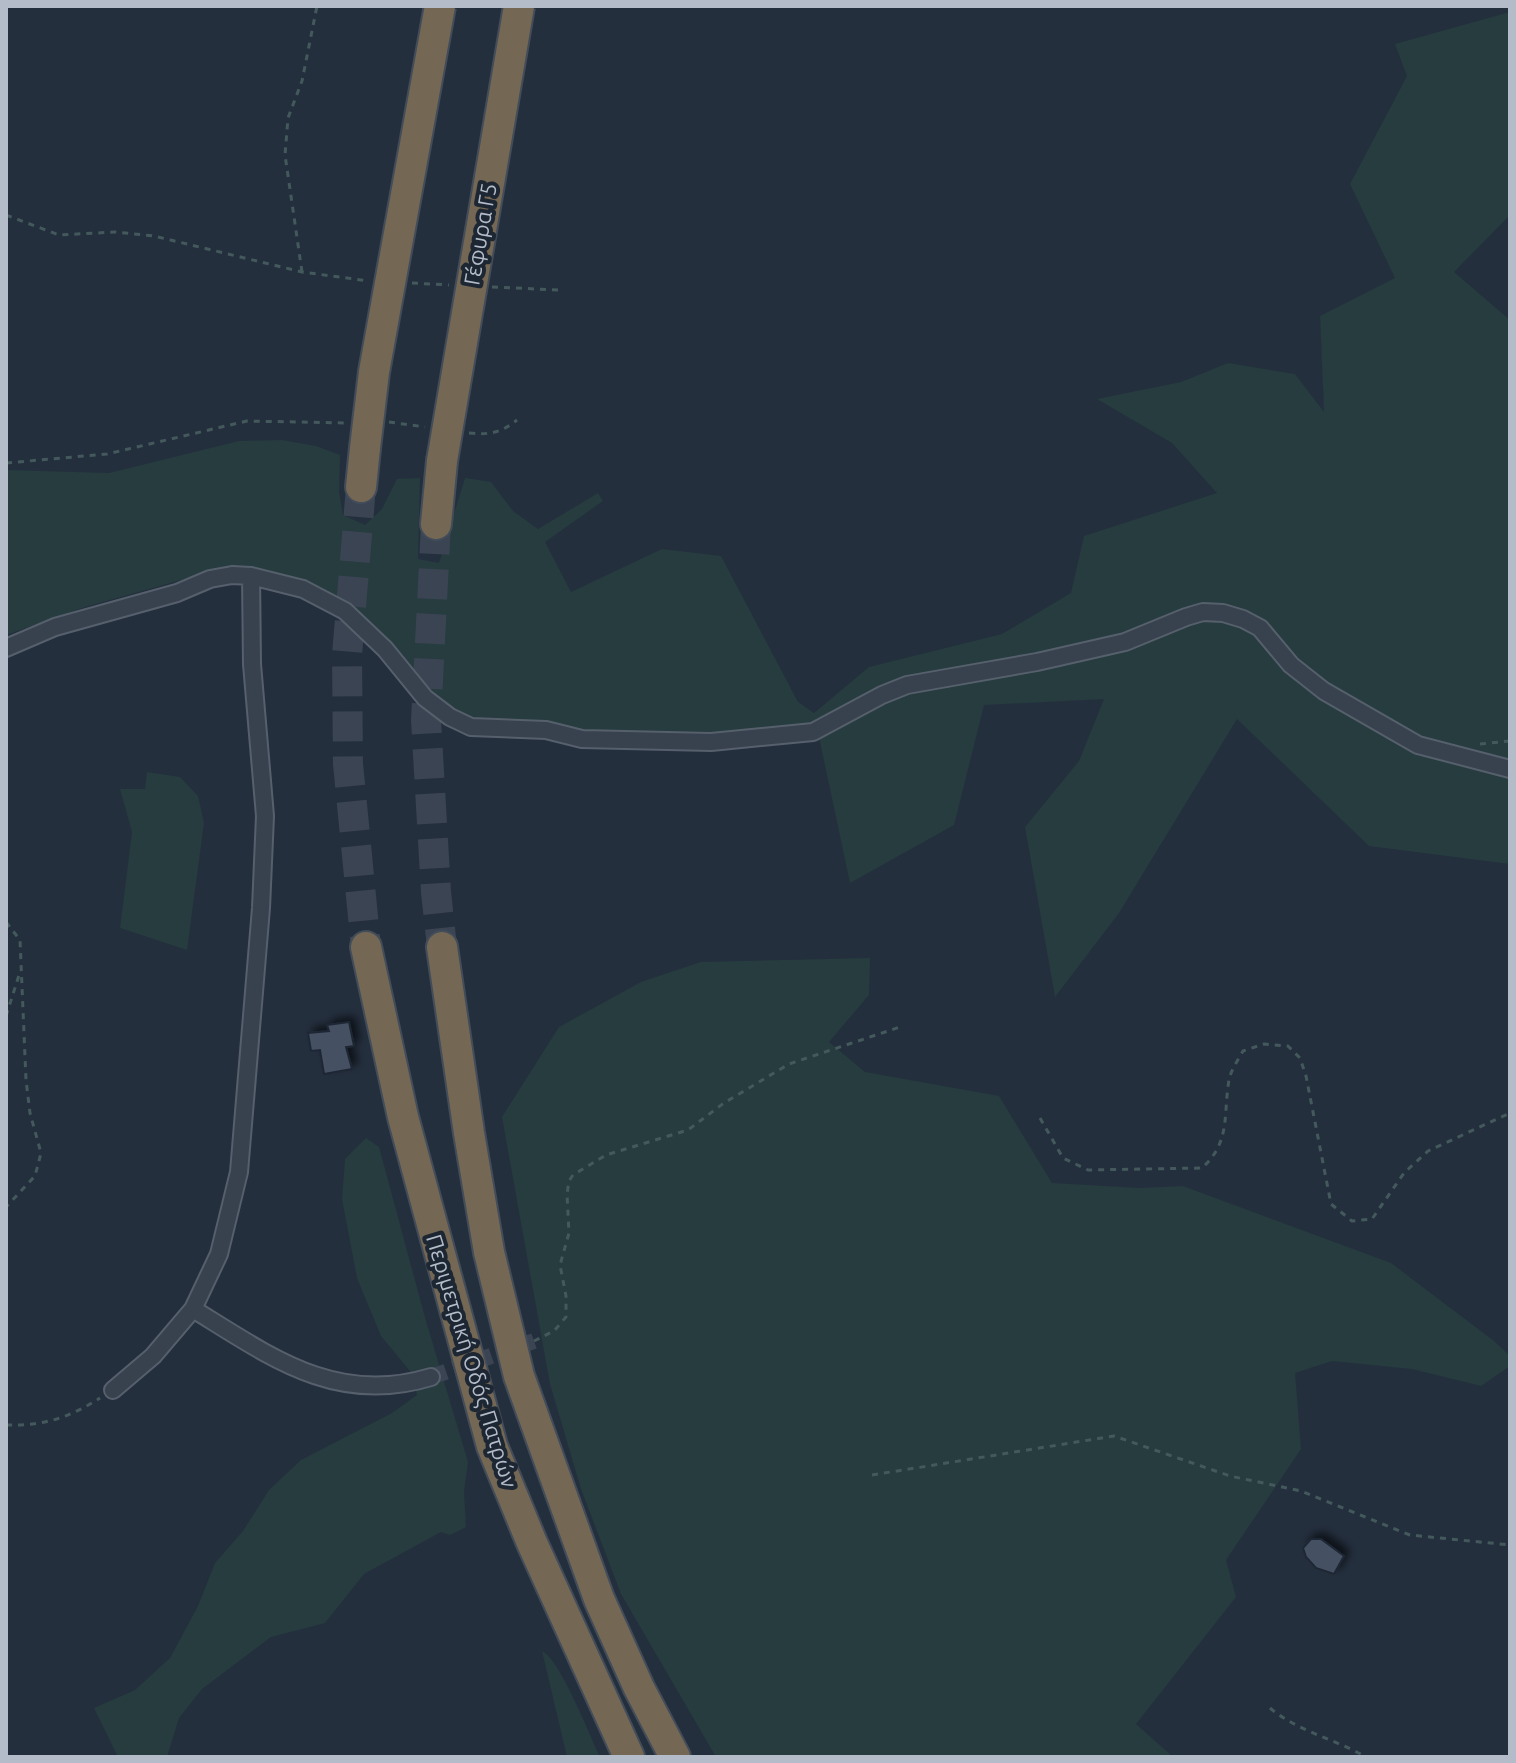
<svg xmlns="http://www.w3.org/2000/svg" width="1516" height="1763" viewBox="0 0 1516 1763" font-family="Ubuntu,sans-serif">
	<style>
		.green { fill: #263c3f }
		.building { fill: #455162; stroke: #1f2835; stroke-width: 2; filter: url(#shadow) }
		.lines { fill: none; stroke-linecap: round; stroke-linejoin: round }
		.minor-tunnel { stroke: #3a4453; stroke-width: 16; stroke-dasharray: 16 8; stroke-linecap: butt }
		.motorway-tunnel { stroke: #3a4453; stroke-width: 30; stroke-dasharray: 30 15; stroke-linecap: butt }
		.minor-casing { stroke: #565f6c; stroke-width: 20 }
		.motorway-casing { stroke: #434c59; stroke-width: 34 }
		.path { stroke: #44595c; stroke-width: 3; stroke-dasharray: 6 6; stroke-linecap: butt }
		.minor { stroke: #38414e; stroke-width: 16 }
		.motorway { stroke: #746855; stroke-width: 30 }
		.motorway-bridge-casing { stroke: #434c59; stroke-width: 34; stroke-linecap: butt }
		.motorway-bridge { stroke: #746855; stroke-width: 30 }
		.labels { text-anchor: middle; stroke-width: 8; stroke-linejoin: round; paint-order: stroke }
		.street-label { font-size: 22px; fill: #b4bcc9; stroke: #1d2633 }
	</style>
	<defs>
		<filter id="shadow"><feDropShadow dx="5.5" dy="-5.5" stdDeviation="4" flood-color="#0009"/></filter>
	</defs>
	<rect width="100%" height="100%" fill="#242f3e"/>
	<!-- green -->
	<path class="green" d="M1510,12V215L1454,272L1510,320V864L1369,846L1237,719L1119,913L1055,997L1025,827L1079,761L1104,699L984,705L954,825L850,883L816,723L800,728L702,735L592,734L475,724L435,699L323,592L293,578L240,568L210,572L85,607L6,635V470L109,473L239,441L282,440L316,446L340,455L339,492L343,515L365,525L382,509L397,479L420,478L418,559L439,563L465,478L491,482L513,511L538,529L598,493L603,501L545,542L571,592L662,549L721,556L798,702L814,713L869,667L1002,634L1071,593L1084,536L1217,493L1172,443L1097,399L1181,382L1228,363L1295,374L1324,412L1320,316L1395,278L1350,184L1407,76L1395,44Z
		M147,772L180,777L198,796L204,823L187,950L120,928L132,832L120,789H145Z
		M870,958L869,995L829,1042L865,1072L999,1096L1052,1183L1140,1188L1183,1186L1391,1263L1494,1341L1510,1356V1366L1481,1386L1412,1369L1332,1361L1295,1373L1301,1449L1226,1560L1236,1597L1136,1724L1173,1757H716L621,1594L581,1489L550,1384L502,1117L559,1027L641,982L701,962Z
		M366,1138L379,1147L426,1321L468,1462L464,1491L466,1527L450,1535L441,1532L364,1574L325,1623L271,1637L202,1689L179,1718L167,1757H118L94,1708L135,1690L170,1658L198,1606L215,1563L243,1531L269,1490L301,1460L392,1413L417,1395L410,1371L381,1336L357,1278L342,1199L345,1159Z
		M542,1651C560,1659 590,1736 600,1757H567Z"/>
	<!-- building -->
	<path class="building" d="M349,1022L354,1046L346,1047L352,1069L324,1074L320,1050L311,1051L308,1033L329,1031L327,1025Z
		M1311,1539H1321L1344,1556L1334,1574L1316,1568L1306,1557L1303,1548Z"/>
	<g class="lines">
		<!-- minor-tunnel -->
		<path class="minor-tunnel" d="M431,1377L534,1341"/>
		<!-- motorway-tunnel -->
		<path class="motorway-tunnel" d="M361,487L347,655L348,764L366,947
			M436,524L426,720L436,892L442,947"/>
		<defs>
			<path id="minor" d="M6,648L55,627L177,593L210,579L232,575L251,576L303,589L345,611L385,649L425,698L450,717L471,727L546,730L582,739L711,742L813,732L882,695L907,685L1037,662L1125,642L1186,617L1203,612L1223,613L1243,619L1260,628L1291,665L1324,691L1418,745L1510,769
				M193,1309C271,1357 336,1406 431,1377
				M113,1390L153,1356L193,1309L219,1254L239,1172L261,908L265,816L252,664L251,576"/>
			<path id="motorway" d="M361,487L365,448
				M436,524L442,461
				M366,947L403,1117L492,1446L532,1543L629,1757
				M442,947L469,1133L489,1252L519,1376L599,1599L639,1688L675,1757"/>
		</defs>
		<!-- minor casing -->
		<use href="#minor" class="minor-casing"/>
		<!-- motorway casing -->
		<use href="#motorway" class="motorway-casing"/>
		<!-- path -->
		<path class="path" d="M6,215L59,235L115,232L154,236L302,272L369,281
			M302,272L285,155L288,118L302,81L317,6
			M412,283L449,285
			M492,287L559,290
			M389,422L425,427
			M469,433C489,435 501,433 517,420
			M6,463L107,454L247,421L346,423
			M1480,744L1510,741
			M6,922L20,940L26,1080L30,1113L41,1153L35,1176L6,1207
			M6,1016L20,972
			M1040,1118L1063,1158L1088,1170L1202,1168C1231,1142 1223,1115 1229,1080C1231,1070 1238,1060 1243,1051L1264,1044L1288,1046L1300,1058L1306,1076L1331,1204L1352,1221L1372,1219L1404,1173L1428,1151L1510,1113
			M534,1341L554,1331L566,1317V1296L560,1265L569,1233L567,1194L569,1181L573,1175L606,1155L688,1130L724,1103L789,1064L903,1026
			M6,1425C43,1426 69,1418 100,1398
			M872,1475L1114,1436L1230,1476L1301,1491L1410,1535L1510,1545
			M1270,1708C1297,1731 1335,1739 1366,1757"/>
		<!-- minor -->
		<use href="#minor" class="minor"/>
		<!-- motorway -->
		<use href="#motorway" class="motorway"/>
		<defs>
			<path id="motorway-bridge" d="M365,448L374,372L440,6
				M442,461L519,6"/>
		</defs>
		<!-- motorway-bridge casing -->
		<use href="#motorway-bridge" class="motorway-bridge-casing"/>
		<!-- motorway-bridge -->
		<use href="#motorway-bridge" class="motorway-bridge"/>
	</g>
	<g class="labels">
		<!-- street labels -->
		<g class="street-label">
			<text transform="translate(480 234) rotate(-80)" y="8">Γέφυρα Γ5</text>
			<text transform="translate(472 1361) rotate(73)" y="8">Περιμετρική Οδός Πατρών</text>
		</g>
	</g>
	<!-- border -->
	<rect width="1516" height="1763" fill="none" stroke="#b4bcc9" stroke-width="16"/>
</svg>
